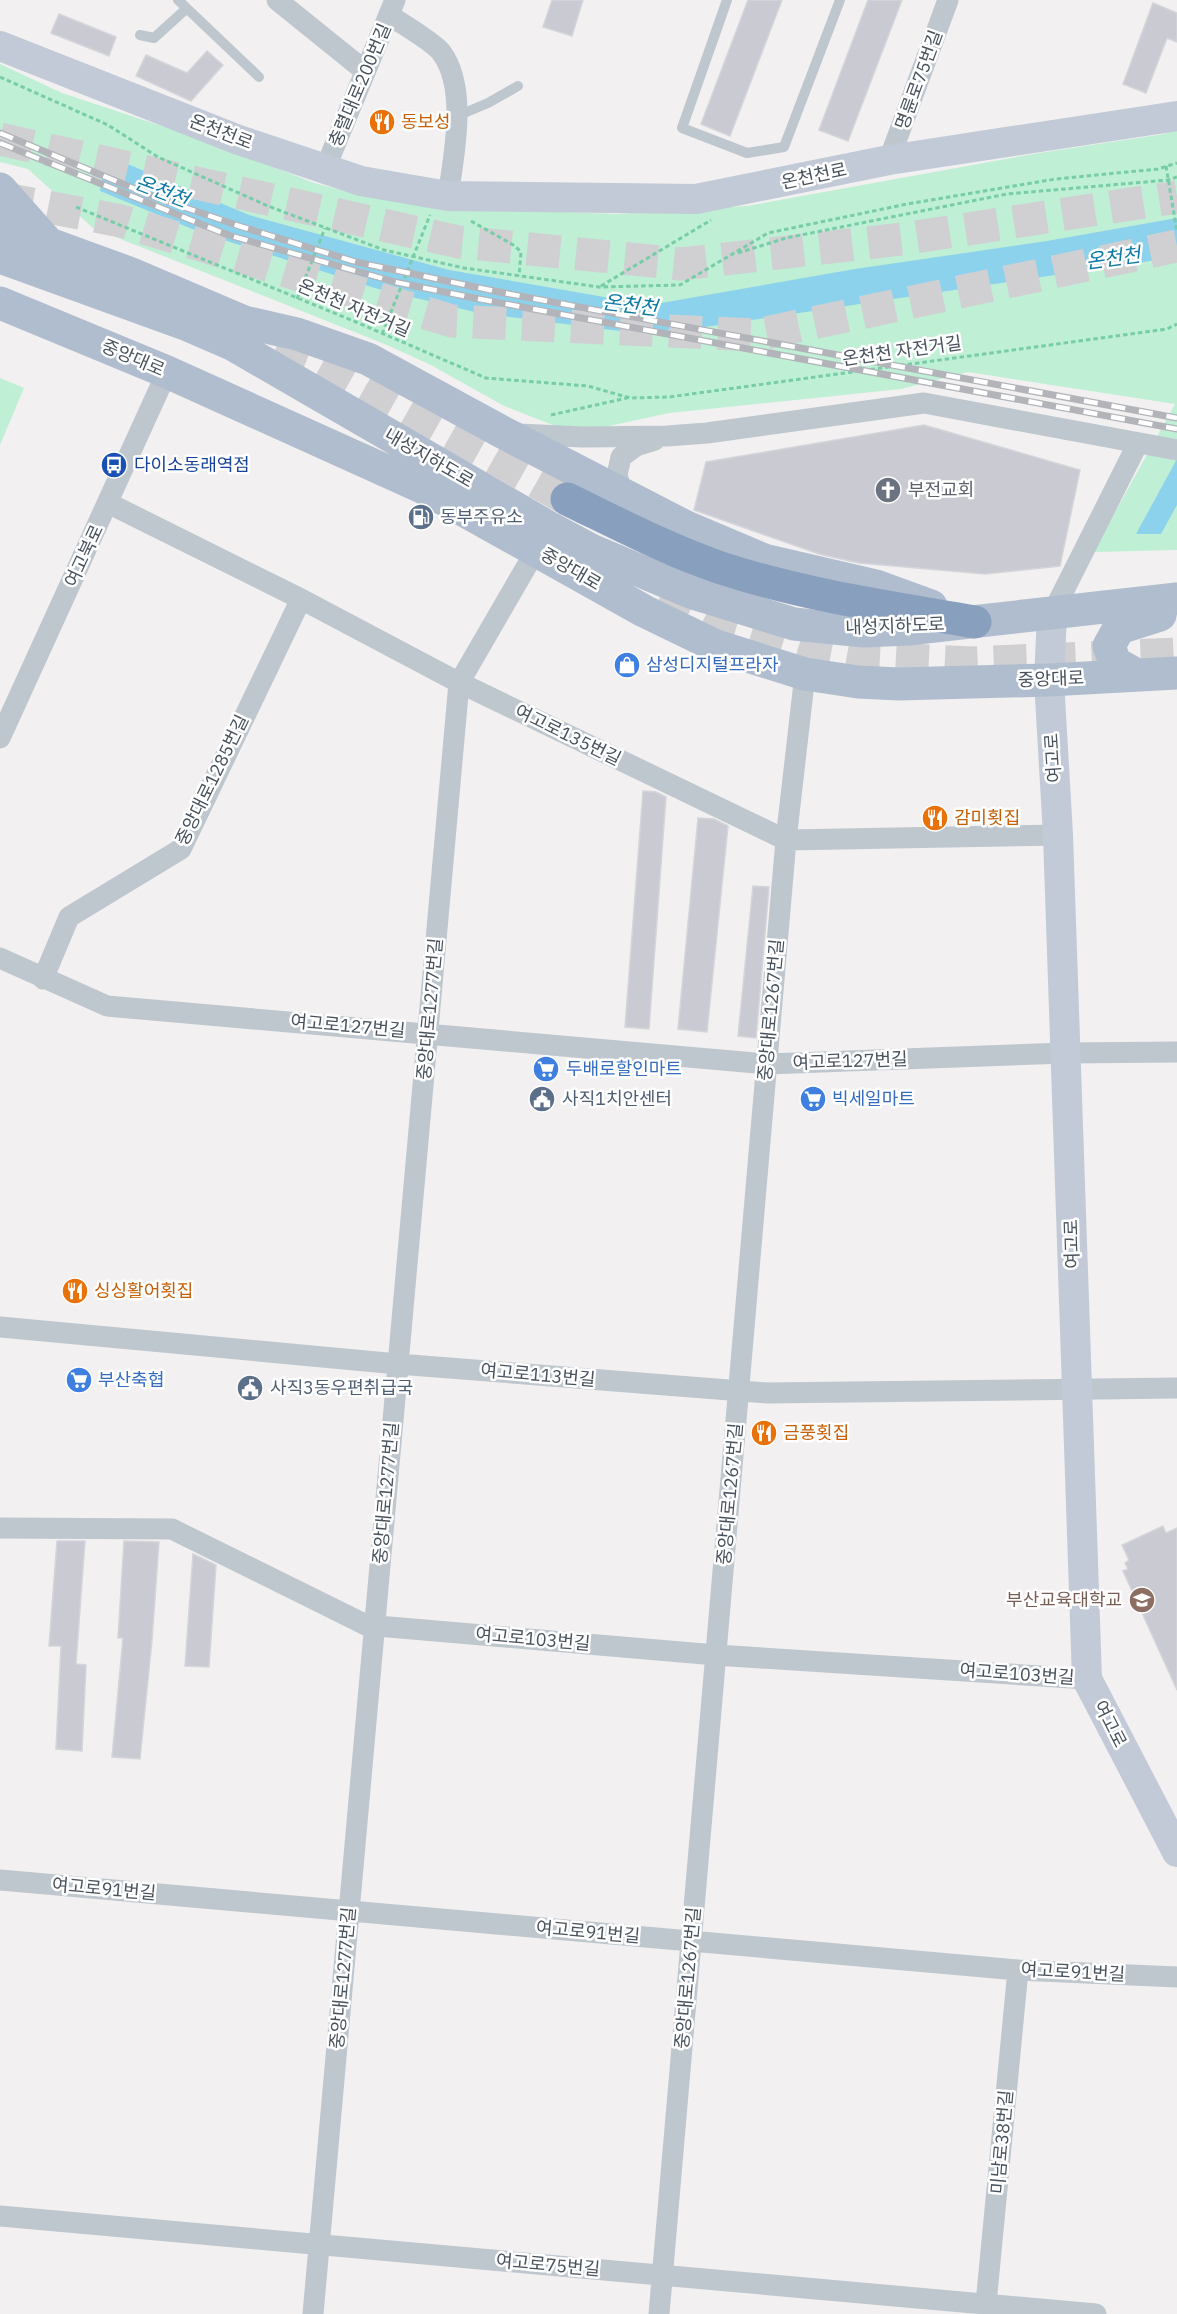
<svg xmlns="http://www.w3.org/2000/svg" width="1177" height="2314" viewBox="0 0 1177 2314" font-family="'IBM Plex Sans','Noto Sans KR',sans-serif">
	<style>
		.park { fill: #bfefd4 }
		.water { fill: #8cd2ec }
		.building { fill: #cacbd2; stroke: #d4d5db; stroke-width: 1.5 }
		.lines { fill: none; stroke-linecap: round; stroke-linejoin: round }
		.highway-tunnel { stroke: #d0d0d3; stroke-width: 33; stroke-dasharray: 33 16; stroke-linecap: butt }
		.path { stroke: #77cda8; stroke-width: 3; stroke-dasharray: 4.5 3; stroke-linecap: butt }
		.lane { stroke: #bec6ce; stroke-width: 10 }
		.street { stroke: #bec6ce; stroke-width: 21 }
		.secondary { stroke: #c1cad6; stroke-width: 30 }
		.primary { stroke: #b0bdce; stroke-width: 33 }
		.highway { stroke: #889fbe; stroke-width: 33 }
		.rail-casing { stroke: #b2b4ba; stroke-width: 7 }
		.rail { stroke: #fff; stroke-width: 4.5; stroke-dasharray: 14; stroke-linecap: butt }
		.labels { text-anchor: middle; stroke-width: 5; stroke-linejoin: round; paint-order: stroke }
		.street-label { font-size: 18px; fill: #48525d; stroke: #fff }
		.food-label { font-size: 18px; fill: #c56008; stroke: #fff; text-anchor: start }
		.transit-label { font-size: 18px; fill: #164399; stroke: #fff; text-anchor: start }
		.worship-label { font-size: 18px; fill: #5b616d; stroke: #fff; text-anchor: start }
		.service-label { font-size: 18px; fill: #4e5e75; stroke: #fff; text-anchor: start }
		.shop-label { font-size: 18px; fill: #366cbe; stroke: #fff; text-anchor: start }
		.education-label { font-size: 18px; fill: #785e54; stroke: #fff; text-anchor: end }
		.water-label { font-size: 20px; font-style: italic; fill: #0d7aa3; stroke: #fff }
	</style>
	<rect width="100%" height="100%" fill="#f2f0f0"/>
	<!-- park -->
	<path class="park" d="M0,64L62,93L213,143L314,183L356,194L472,209L617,214L747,206L1033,154L1164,134L1177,129V550L1093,552L1175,404L968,372L901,389L669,413L600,428L563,429L504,406L431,365L387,345L93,228L28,169L0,162Z
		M0,378L24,388L0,445Z"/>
	<!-- water -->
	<path class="water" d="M111,157L249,215L449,270L650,305L855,269L1047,241L1177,218V257L651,335L479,313L378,289L202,233L100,191L104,169Z
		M1177,459V505L1161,534H1136Z"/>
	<!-- building -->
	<path class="building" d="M552,0H583L572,36L543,27Z
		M748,0H782L730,136L701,124Z
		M868,0H902L848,141L819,130Z
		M1153,3L1177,13V42L1167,38L1146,93L1123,84Z
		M59,14L116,37L109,56L51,33Z
		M207,51L223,65L191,101L136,76L146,55L187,73Z
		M924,425L1080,470L1060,566L985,574L859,563L819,554L694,510L706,462Z
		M643,791L656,792L666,797L649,1029L625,1027Z
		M698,818L714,819L728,826L707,1032L678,1029Z
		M753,886L769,887L756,1038L738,1036Z
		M1163,1526L1166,1533L1177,1528V1690L1123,1571L1128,1569L1125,1563L1129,1560L1122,1545Z
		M57,1541H85L76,1664L86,1665L82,1751L56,1749L61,1646H49Z
		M124,1541L159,1542L152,1640L140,1759L112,1757L123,1638H118Z
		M193,1554L216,1565L209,1667L185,1666Z"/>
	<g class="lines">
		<!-- highway-tunnel -->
		<path class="highway-tunnel" d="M0,139L459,242L681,264L902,239L1177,197
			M0,198L121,221L452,321L756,335L1177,246
			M278,343L319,359L567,499
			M662,593L712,618L801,645L870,658L972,663L1177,654"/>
		<!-- path -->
		<path class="path" d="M0,77L108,125L158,157L268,206L384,250L464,268L599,287L680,285L768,233L907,204L1056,179L1158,169L1177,163
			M1166,166L1177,232
			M76,207L356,322L486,378L588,386L630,398L669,397L1167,329L1177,324
			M471,221L515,246L521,252L519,276
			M738,253L786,238L1007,194L1168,180L1177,177
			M601,286L711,220
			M297,299L325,228
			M382,334L430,215
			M551,415L627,398"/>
		<!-- lane -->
		<path class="lane" d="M178,0L259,77
			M727,0L682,128L747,153L784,147L840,0
			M140,35L154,38L186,9
			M457,116L488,103L518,86"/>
		<!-- street -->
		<path class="street" d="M277,0L365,71
			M389,15C402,24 432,41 441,52C468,87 454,155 448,196
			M889,160L948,0
			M325,169L395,0
			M518,434L583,437L667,436L707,433L924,403L1177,450
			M623,495L617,475L621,457L636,446L655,440
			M108,503L301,599L456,681L786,840L1058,835
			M1052,614L1138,443
			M0,738L167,372
			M0,958L107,1006L767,1064L1065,1053L1177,1052
			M43,979L69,917L181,849L301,599
			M0,1327L398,1364L768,1393L1177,1388
			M0,1528L172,1529L366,1625L716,1655L1087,1679
			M0,1880L1018,1970L1177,1977
			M0,2216L1096,2314
			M313,2314L459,683L536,550
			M659,2314L786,840L805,674
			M985,2314L1018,1970"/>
		<!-- secondary -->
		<path class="secondary" d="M0,46L236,139L361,181L448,196L696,199L889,160L1177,116
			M1052,614L1049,680L1058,835L1087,1679L1177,1852"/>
		<!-- primary -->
		<path class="primary" d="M0,189L47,242
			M0,226L129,273L244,322L297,334L368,359L504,433L686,527L764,560L876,586L931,606
			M0,257L188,325L232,344L548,527L593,551L693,593L794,624L864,631L908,629L1177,599
			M0,303L167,372L424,488L644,611L716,646L805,674L858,682L899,684L1049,680L1177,673
			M1137,675L1115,663L1109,646L1119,628L1160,615"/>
		<!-- highway -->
		<path class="highway" d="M567,499C617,523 668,550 721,568C803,595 889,607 975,622"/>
		<defs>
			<path id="rail" d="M0,133L152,196L239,226L356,262L504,293L1177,418
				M0,143L228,235L395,282L474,298L1177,429"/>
		</defs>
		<!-- rail casing -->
		<use href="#rail" class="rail-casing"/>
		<!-- rail -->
		<use href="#rail" class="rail"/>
	</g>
	<!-- icons -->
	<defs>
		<symbol id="restaurant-disc" viewBox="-11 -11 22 22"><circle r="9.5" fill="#e8710a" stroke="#fff"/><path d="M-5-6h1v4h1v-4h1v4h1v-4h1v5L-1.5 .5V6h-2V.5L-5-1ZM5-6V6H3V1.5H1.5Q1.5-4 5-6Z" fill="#fff"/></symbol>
		<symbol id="bus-disc" viewBox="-11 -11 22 22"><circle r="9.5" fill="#1a4fb4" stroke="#fff"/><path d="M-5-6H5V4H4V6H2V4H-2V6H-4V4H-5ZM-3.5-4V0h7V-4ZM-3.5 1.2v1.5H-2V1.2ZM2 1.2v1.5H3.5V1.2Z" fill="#fff"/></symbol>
		<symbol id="church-disc" viewBox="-11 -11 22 22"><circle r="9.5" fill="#6b7280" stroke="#fff"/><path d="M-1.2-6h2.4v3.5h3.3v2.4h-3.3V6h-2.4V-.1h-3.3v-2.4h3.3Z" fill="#fff"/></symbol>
		<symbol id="fuel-disc" viewBox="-11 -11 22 22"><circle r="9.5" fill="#5c6f8a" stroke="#fff"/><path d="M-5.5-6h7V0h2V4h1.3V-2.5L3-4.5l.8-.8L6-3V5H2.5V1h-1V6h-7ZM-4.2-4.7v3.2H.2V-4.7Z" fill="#fff"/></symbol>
		<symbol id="shop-disc" viewBox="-11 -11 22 22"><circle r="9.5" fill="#3f7fe0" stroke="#fff"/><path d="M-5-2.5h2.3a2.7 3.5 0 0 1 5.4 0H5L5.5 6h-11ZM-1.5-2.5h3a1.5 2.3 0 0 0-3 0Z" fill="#fff"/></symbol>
		<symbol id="supermarket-disc" viewBox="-11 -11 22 22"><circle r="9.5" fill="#3f7fe0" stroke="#fff"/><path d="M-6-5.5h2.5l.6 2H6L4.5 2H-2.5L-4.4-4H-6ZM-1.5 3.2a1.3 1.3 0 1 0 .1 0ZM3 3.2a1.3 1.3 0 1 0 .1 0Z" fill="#fff"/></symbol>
		<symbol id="civic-disc" viewBox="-11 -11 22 22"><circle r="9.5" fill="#5c6f8a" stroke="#fff"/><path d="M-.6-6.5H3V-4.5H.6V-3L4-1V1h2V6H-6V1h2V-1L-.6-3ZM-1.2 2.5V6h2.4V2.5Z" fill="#fff"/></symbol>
		<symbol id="university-disc" viewBox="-11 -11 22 22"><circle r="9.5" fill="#8d6e63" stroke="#fff"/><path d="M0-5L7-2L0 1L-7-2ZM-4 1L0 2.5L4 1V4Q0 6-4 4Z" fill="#fff"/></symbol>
	</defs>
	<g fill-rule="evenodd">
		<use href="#restaurant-disc" x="367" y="107" width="30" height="30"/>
		<use href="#bus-disc" x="99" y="450" width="30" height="30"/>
		<use href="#church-disc" x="873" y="475" width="30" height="30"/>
		<use href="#fuel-disc" x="406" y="502" width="30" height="30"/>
		<use href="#shop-disc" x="612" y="650" width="30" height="30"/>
		<use href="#restaurant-disc" x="920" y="803" width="30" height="30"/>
		<use href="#supermarket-disc" x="531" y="1054" width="30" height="30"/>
		<use href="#civic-disc" x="527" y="1084" width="30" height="30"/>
		<use href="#supermarket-disc" x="798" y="1084" width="30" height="30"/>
		<use href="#restaurant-disc" x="60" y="1276" width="30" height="30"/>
		<use href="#supermarket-disc" x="64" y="1365" width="30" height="30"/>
		<use href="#civic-disc" x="235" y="1373" width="30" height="30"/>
		<use href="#restaurant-disc" x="749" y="1418" width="30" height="30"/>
		<use href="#university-disc" x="1127" y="1585" width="30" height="30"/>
	</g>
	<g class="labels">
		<!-- street labels -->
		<g class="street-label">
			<text transform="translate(919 80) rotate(-70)" y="6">명륜로75번길</text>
			<text transform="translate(360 85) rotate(-67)" y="6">충렬대로200번길</text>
			<text transform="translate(221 132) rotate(21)" y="6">온천천로</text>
			<text transform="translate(814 176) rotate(-12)" y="6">온천천로</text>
			<text transform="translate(354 308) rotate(23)" y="6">온천천 자전거길</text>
			<text transform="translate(902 351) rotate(-8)" y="6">온천천 자전거길</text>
			<text transform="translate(133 358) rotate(23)" y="6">중앙대로</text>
			<text transform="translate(429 458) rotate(30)" y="6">내성지하도로</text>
			<text transform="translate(84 556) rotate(-65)" y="6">여고북로</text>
			<text transform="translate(571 569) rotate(30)" y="6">중앙대로</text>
			<text transform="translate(895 626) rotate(-2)" y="6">내성지하도로</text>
			<text transform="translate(1051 679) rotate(-2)" y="6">중앙대로</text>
			<text transform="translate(568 735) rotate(26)" y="6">여고로135번길</text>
			<text transform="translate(1053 758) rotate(-94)" y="6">여고로</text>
			<text transform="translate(212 780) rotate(-64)" y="6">중앙대로1285번길</text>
			<text transform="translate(430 1009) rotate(-85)" y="6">중앙대로1277번길</text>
			<text transform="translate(771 1010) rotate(-85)" y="6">중앙대로1267번길</text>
			<text transform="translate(348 1026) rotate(5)" y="6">여고로127번길</text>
			<text transform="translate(850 1061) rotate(-2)" y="6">여고로127번길</text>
			<text transform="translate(1072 1244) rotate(-92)" y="6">여고로</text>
			<text transform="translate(538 1375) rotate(5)" y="6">여고로113번길</text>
			<text transform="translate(386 1493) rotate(-85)" y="6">중앙대로1277번길</text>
			<text transform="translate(730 1494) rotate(-85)" y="6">중앙대로1267번길</text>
			<text transform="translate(533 1639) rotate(5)" y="6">여고로103번길</text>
			<text transform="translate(1017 1674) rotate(4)" y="6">여고로103번길</text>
			<text transform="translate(1110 1724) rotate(63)" y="6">여고로</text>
			<text transform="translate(104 1889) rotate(5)" y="6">여고로91번길</text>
			<text transform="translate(588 1932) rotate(5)" y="6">여고로91번길</text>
			<text transform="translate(1073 1972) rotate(3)" y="6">여고로91번길</text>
			<text transform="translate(343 1978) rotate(-85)" y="6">중앙대로1277번길</text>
			<text transform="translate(688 1978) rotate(-85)" y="6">중앙대로1267번길</text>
			<text transform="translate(1002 2142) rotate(-85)" y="6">미남로38번길</text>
			<text transform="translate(548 2265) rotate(5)" y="6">여고로75번길</text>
		</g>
		<!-- food labels -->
		<g class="food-label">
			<text x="401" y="128">동보성</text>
			<text x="954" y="824">감미횟집</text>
			<text x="94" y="1297">싱싱활어횟집</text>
			<text x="783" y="1439">금풍횟집</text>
		</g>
		<!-- transit labels -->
		<g class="transit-label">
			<text x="134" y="471">다이소동래역점</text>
		</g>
		<!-- worship labels -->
		<g class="worship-label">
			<text x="908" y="496">부전교회</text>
		</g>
		<!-- service labels -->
		<g class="service-label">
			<text x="440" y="523">동부주유소</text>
			<text x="562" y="1105">사직1치안센터</text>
			<text x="270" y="1394">사직3동우편취급국</text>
		</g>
		<!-- shop labels -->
		<g class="shop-label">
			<text x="646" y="671">삼성디지털프라자</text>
			<text x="566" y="1075">두배로할인마트</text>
			<text x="832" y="1105">빅세일마트</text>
			<text x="98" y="1386">부산축협</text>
		</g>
		<!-- education labels -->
		<g class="education-label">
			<text x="1122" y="1606">부산교육대학교</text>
		</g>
		<!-- water labels -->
		<g class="water-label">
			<text transform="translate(162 191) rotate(21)" y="7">온천천</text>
			<text transform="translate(1113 258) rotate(-8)" y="7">온천천</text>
			<text transform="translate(630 305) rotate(7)" y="7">온천천</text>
		</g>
	</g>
</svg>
